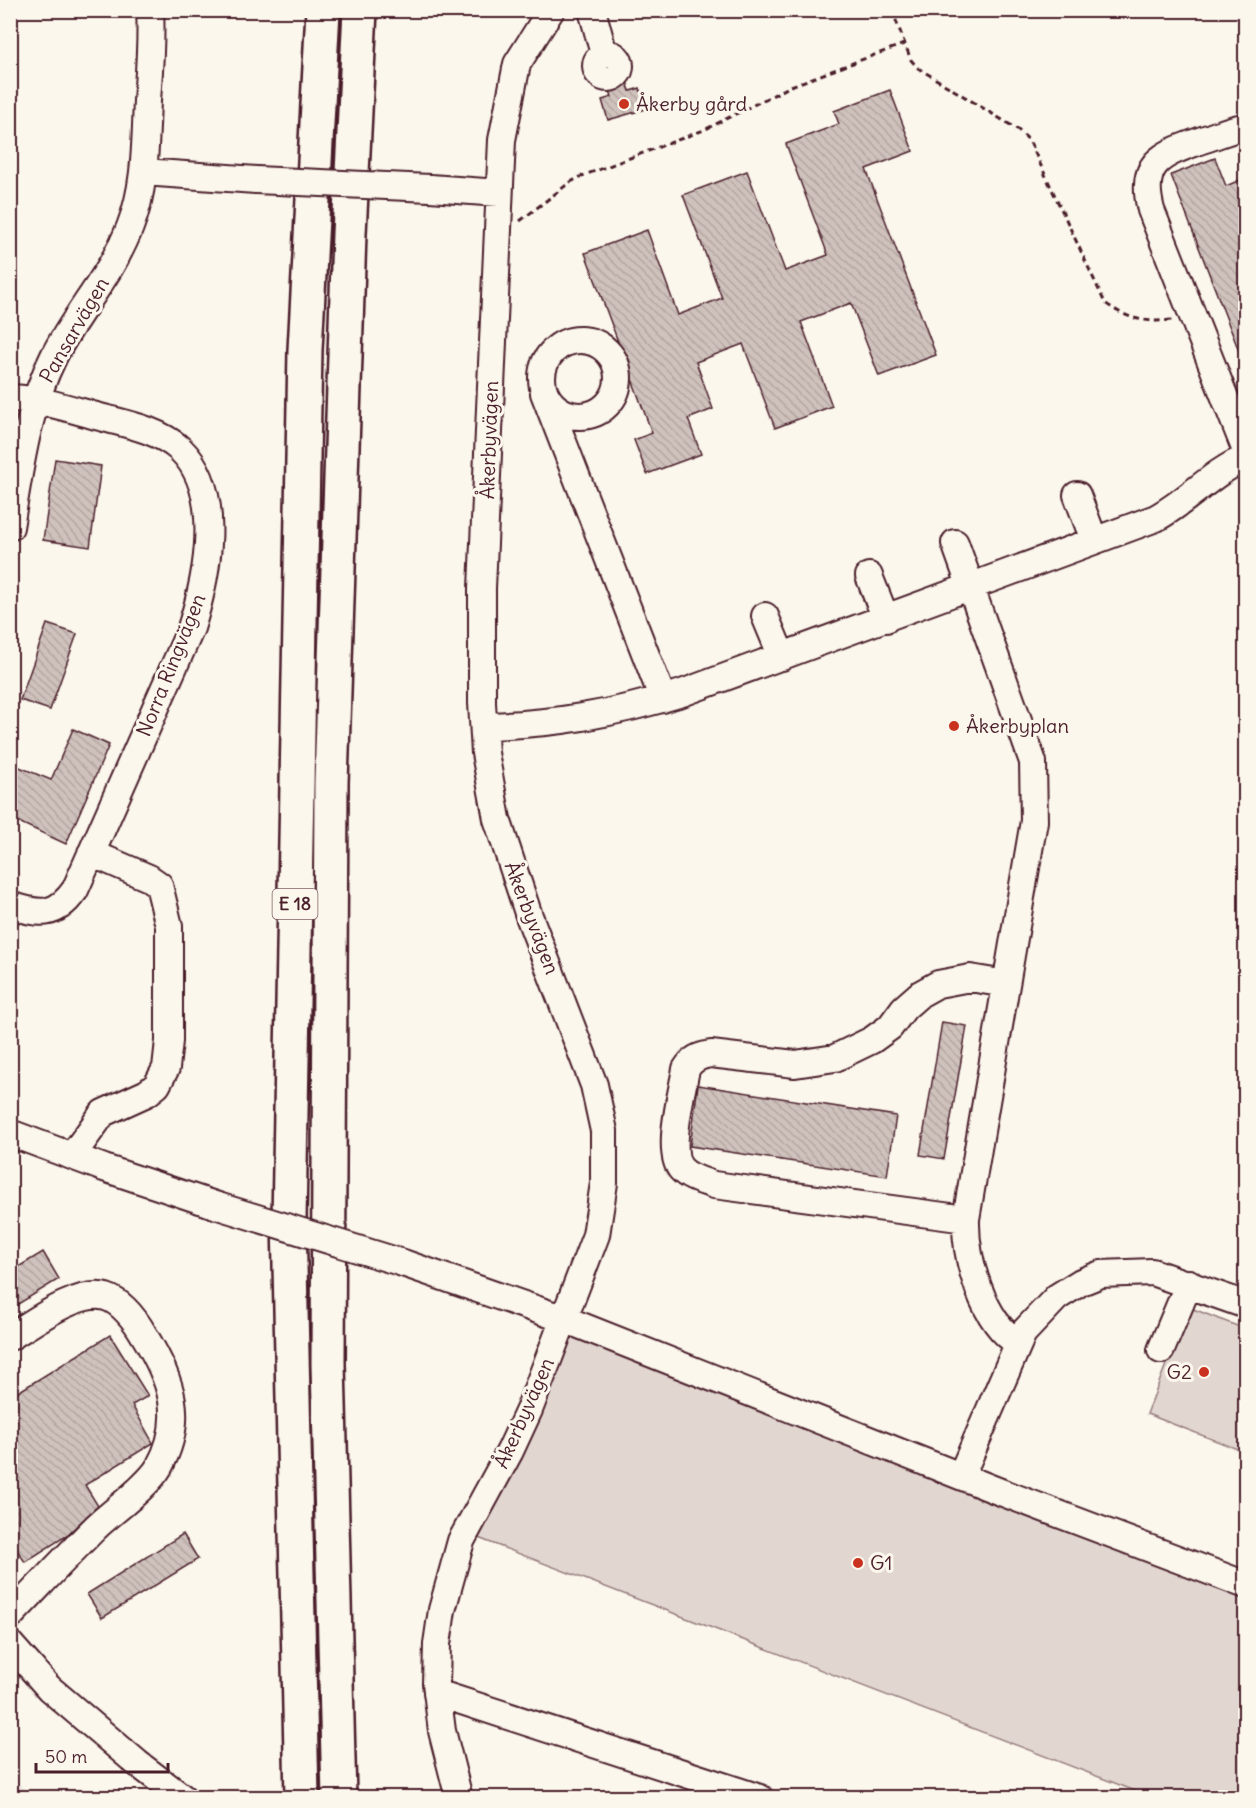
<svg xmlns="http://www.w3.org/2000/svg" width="1256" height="1808" viewBox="0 0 1256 1808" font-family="Delius,sans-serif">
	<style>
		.built { fill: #eee7de }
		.pitch { fill: #e2d7d0; stroke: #967b7e; stroke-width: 1.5 }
		.building { fill: url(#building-back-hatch); stroke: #4a1f2b; stroke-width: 1.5 }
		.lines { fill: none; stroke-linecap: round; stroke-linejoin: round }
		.minor-casing { stroke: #4a1f2b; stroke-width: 30 }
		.highway-casing { stroke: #4a1f2b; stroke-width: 38 }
		.path { stroke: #4a1f2b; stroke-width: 3; stroke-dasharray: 6 4.5; stroke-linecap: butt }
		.minor { stroke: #fbf7ec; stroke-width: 26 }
		.highway { stroke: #fbf7ec; stroke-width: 33 }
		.minor-bridge-casing { stroke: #4a1f2b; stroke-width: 30; stroke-linecap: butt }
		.minor-bridge { stroke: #fbf7ec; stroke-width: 26 }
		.poi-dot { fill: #c8321e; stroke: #fbf7ec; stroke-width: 2 }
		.labels { text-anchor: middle; stroke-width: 6; stroke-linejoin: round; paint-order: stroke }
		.shield { fill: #fbf7ec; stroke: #7f6065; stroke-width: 1.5 }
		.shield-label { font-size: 18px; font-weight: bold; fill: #4a1f2b }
		.poi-label { font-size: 20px; fill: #4a1f2b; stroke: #fbf7ec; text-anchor: start }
		.street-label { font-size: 20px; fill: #4a1f2b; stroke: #fbf7ec }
	</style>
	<defs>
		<pattern id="building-back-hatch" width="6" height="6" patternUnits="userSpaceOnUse" patternTransform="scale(1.5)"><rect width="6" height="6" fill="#cfc2bc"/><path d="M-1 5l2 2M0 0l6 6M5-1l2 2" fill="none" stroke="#b3a6a2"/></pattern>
	</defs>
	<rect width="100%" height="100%" fill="#fbf7ec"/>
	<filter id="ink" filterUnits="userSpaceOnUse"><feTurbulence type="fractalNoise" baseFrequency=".0167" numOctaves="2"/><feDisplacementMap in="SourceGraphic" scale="12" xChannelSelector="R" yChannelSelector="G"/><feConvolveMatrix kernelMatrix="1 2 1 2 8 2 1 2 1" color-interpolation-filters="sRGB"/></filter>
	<g filter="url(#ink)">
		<!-- built -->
		<path class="built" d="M11,1778L34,1797H11Z"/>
		<!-- pitch -->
		<path class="pitch" d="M1188,1307L1245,1329V1452L1147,1414Z
			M566,1324L1245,1593V1797H1151L468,1534Z"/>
		<!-- building -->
		<path class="building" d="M627,81L630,91L640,88L646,109L608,120L602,100L612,97L609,86Z
			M890,90L913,151L866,169L936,355L879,376L851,303L801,322L832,406L775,428L743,344L696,362L713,409L688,419L701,454L647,474L634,440L652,433L585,253L647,230L678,315L722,298L683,195L747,171L785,271L828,255L786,144L839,124L834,111Z
			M1215,158L1226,186L1245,178L1244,364L1171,175Z
			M55,459L101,466L90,547L43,540Z
			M47,624L77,634L50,710L20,700Z
			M73,729L109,745L66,844L10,818V763L51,780Z
			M942,1022L967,1026L944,1159L920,1155Z
			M698,1085L896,1116L887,1176L690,1146Z
			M43,1252L59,1279L10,1309V1272Z
			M110,1335L148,1396L132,1405L153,1443L85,1485L98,1506L66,1536L25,1562L10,1539V1397Z
			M183,1534L198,1559L102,1618L87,1594Z"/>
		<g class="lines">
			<defs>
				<path id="minor" d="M592,10L604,54
					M596 66a12 12 0 1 1 24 0a12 12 0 1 1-24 0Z
					M1246,127C1232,128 1218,135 1205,139C1164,154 1138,160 1151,210L1246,451
					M143,172L256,180
					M430,188L499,193
					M542 378a38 38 0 1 1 76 0a38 38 0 1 1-76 0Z
					M544,393L663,699
					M10,398C42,399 70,409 100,417C127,424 159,430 180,449C225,492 207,577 191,628L75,890C56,917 40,915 10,905
					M1077,495L1094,540
					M10,527C20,468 27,410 54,356C77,311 112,274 130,227C146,187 145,143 147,101C149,71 152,40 150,10
					M955,543L1033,762L1034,821L966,1219C965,1259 983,1322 1018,1343
					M869,576L886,619
					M765,616L782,657
					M484,726C557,724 613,714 682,693L1156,518C1188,501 1212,472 1246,458
					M10,1133L104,1168L218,1206
					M72,1156L103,1113L147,1093L157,1085L166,1068L169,1041V926L159,885L149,878L91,853
					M966,1219L714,1185C703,1181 689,1178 681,1169C666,1152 682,1092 686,1069C692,1059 699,1056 711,1054L795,1064L835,1058L872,1040L890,1027L904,1008L920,994L938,984L970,978L1006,984
					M403,1263L564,1319L998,1491L1246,1585
					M10,1337C33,1323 78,1289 106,1297C122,1302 136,1321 144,1335C171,1379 186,1418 159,1467C148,1486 113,1511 96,1527C67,1556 39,1586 10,1616
					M1161,1350L1189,1283
					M961,1476L1023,1333L1057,1297L1081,1282L1101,1274L1152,1272L1246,1305
					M10,1644L49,1688L137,1763L183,1798
					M437,1693L760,1798
					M459,1798L442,1731L436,1683L437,1644L442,1610L461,1541L510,1451L529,1410L596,1235L604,1183V1131L594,1085L529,916L497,819L485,753L482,703V588L502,140L517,64L551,10"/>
				<path id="highway" d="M302,1798L289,1221L305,350L323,10
					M339,1798L328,1364L331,783L349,234L360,10"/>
			</defs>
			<!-- minor casing -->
			<use href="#minor" class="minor-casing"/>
			<!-- highway casing -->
			<use href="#highway" class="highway-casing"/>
			<!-- path -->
			<path class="path" d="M892,10L911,60L918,68L1017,129L1029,140L1105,303C1127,319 1145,323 1172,320
				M520,221L569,183L582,176L704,130L791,86L904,44"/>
			<!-- minor -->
			<use href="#minor" class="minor"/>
			<!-- highway -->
			<use href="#highway" class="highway"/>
			<defs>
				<path id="minor-bridge" d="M256,180L430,188
					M218,1206L403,1263"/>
			</defs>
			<!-- minor-bridge casing -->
			<use href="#minor-bridge" class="minor-bridge-casing"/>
			<!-- minor-bridge -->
			<use href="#minor-bridge" class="minor-bridge"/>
		</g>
	</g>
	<!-- markers -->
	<g class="poi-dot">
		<circle cx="624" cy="104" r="6"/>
		<circle cx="954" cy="726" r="6"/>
		<circle cx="1204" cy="1372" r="6"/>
		<circle cx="858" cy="1563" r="6"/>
	</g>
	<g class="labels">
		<!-- shield labels -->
		<rect class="shield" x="272.5" y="889" width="45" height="30" rx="4.5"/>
		<g class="shield-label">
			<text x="295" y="910">E 18</text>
		</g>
		<!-- poi labels -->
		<g class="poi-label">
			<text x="636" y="111">Åkerby gård</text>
			<text x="966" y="733">Åkerbyplan</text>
			<text x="1192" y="1379" text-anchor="end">G2</text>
			<text x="870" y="1570">G1</text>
		</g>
		<!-- street labels -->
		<g class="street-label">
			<text transform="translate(74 330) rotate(-60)" y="7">Pansarvägen</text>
			<text transform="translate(489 440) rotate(-88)" y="7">Åkerbyvägen</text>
			<text transform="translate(171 665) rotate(-68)" y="7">Norra Ringvägen</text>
			<text transform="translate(532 918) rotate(69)" y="7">Åkerbyvägen</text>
			<text transform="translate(524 1413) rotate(-66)" y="7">Åkerbyvägen</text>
		</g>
	</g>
	<!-- margin -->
	<rect width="1256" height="1808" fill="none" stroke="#fbf7ec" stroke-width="36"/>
	<rect x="18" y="18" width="1220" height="1772" fill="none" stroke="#4a1f2b" stroke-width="2" filter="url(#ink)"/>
	<!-- scale -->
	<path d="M36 1763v9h132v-9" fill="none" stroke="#4a1f2b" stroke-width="3"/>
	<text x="45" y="1763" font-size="18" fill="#4a1f2b" stroke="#fbf7ec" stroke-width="4.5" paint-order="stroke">50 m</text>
</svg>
